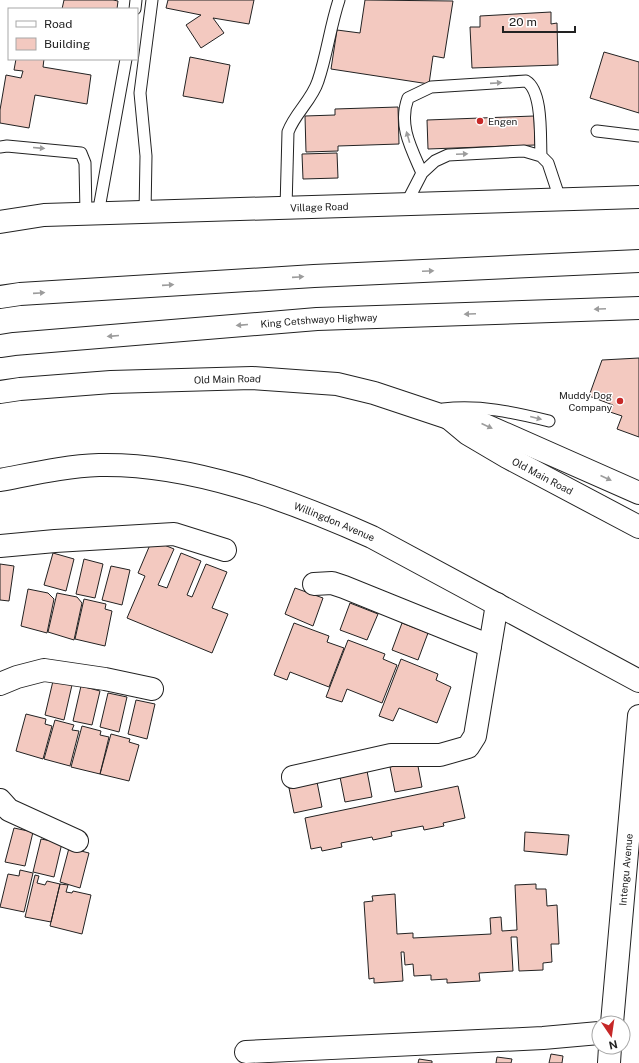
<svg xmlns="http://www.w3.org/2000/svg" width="639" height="1063" viewBox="0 0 639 1063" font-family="'Public Sans',sans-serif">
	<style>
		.building { fill: #f3c9c0; stroke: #222 }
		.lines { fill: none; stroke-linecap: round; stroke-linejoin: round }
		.service-casing { stroke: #222; stroke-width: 13 }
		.minor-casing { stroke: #222; stroke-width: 24 }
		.tertiary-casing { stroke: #222; stroke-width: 24 }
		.secondary-casing { stroke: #222; stroke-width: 24 }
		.motorway-casing { stroke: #222; stroke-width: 24 }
		.service { stroke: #fff; stroke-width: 11 }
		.minor { stroke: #fff; stroke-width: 22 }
		.tertiary { stroke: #fff; stroke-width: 22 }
		.secondary { stroke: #fff; stroke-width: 22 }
		.motorway { stroke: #fff; stroke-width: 22 }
		.oneway { fill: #9c9c9c }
		.poi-dot { fill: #c62828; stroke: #fff; stroke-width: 1.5 }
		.labels { text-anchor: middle; stroke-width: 3; stroke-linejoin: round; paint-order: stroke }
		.poi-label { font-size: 10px; fill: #222; stroke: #fff; text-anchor: start }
		.street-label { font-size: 10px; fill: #222; stroke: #fff }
	</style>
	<rect width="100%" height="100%" fill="#fff"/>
	<!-- building -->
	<path class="building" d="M64,0H113L118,1L117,9H62Z
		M168,0H254L249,24L213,18L224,33L201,48L186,25L201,15L166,8Z
		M365,0L453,1L444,58L433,56L429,84L331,69L337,30L360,33Z
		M551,12V24L557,23L558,65L472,68L470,27H480V16Z
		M604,52L639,62V113L590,98Z
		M190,57L230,65L223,103L183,96Z
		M16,59H44L43,67L91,75L87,104L35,95L29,128L0,123V110L6,75L21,78L23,71L14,70Z
		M398,107L399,144L338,146V151L306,152L305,116L335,115V109Z
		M534,116L535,145L428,149L427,120Z
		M337,153L338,178L303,179L302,154Z
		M639,358V437L617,429L622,416L610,412L613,405L589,396L602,360Z
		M152,540L174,549L158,585L167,588L181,553L201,561L187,595L192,597L206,564L227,572L212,608L228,614L212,653L127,618L145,576L138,573Z
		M53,553L74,559L66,591L44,585Z
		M84,559L103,564L95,598L76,594Z
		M0,564L14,566L9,601L0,600Z
		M111,566L130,570L122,605L102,600Z
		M295,588L323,598L313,626L285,614Z
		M28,589L48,593L54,599L47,633L21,626Z
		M57,593L77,597L82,603L74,640L48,632Z
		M84,599L106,604L105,609L112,611L105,646L75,639Z
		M350,603L378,614L367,640L340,630Z
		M294,623L329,636L327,642L344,648L329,687L290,672L287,680L274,675Z
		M402,623L428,633L418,660L392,650Z
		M348,640L385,654L383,659L397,665L382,703L347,689L342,702L326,697Z
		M401,659L438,674L436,680L451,687L437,723L399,708L393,721L379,716Z
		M53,681L72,685L64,720L45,715Z
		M81,686L100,691L92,725L73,721Z
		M108,693L127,697L119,732L100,727Z
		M136,700L155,704L147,739L128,734Z
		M26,714L46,719L45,724L52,726L43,759L16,751Z
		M55,720L74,725L72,730L79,731L70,766L44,759Z
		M82,726L101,731L100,735L109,737L100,774L71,767Z
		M111,734L130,739L129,742L139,745L129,781L100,774Z
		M417,761L422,787L395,792L390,767Z
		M367,771L372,797L345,802L340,777Z
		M317,782L322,807L294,813L289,788Z
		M458,786L465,818L443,823L444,826L424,830L423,826L391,832L392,836L373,840L372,837L341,843L342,847L322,851L321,847L311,849L305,818Z
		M14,828L33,832L25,866L5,862Z
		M525,832L569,835L567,855L524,851Z
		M41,839L62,843L54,877L33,872Z
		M69,848L89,853L80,888L60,882Z
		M20,870L33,873L24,912L0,907L8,874L19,876Z
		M35,875L39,876L37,883L45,885L47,881L60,884L51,922L25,917Z
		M60,884L68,885L66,892L72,893L73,891L91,895L82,934L50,926Z
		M536,884V889H546L547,906L557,905L559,944H551L552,962L543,963V970L519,971L517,937H511L513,971L479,973L480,981L447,983V979L431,980V975L414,976L413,964L405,965L404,952H401L403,981L374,983V978L369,979L364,902L373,901L372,896L395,894L397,934L413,933V938L491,934L490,918L501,917L502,931L517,930L515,885Z
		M551,1054L563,1056L562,1063H549Z
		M497,1057L512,1059L511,1063H496Z
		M419,1059L432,1061V1063H418Z"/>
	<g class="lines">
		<defs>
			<path id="service" d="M135,9L136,0
				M597,131L639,136
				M0,147L7,146L81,153L85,163L86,214
				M422,173C411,148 398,125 408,98L431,87L526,81C543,91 540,137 541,156
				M406,204L422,173L435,161L448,155L524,151L541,156L548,163L560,199
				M286,208L288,132C295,113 312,100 318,81C327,55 330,27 339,0
				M145,213L146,156L140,93L152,0
				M98,214L126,59
				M443,409C480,405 513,412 549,421"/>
			<g id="minor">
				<path id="s1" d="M0,480C32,474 66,466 99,465C191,463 289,500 372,537L639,681"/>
				<path d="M0,546L55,541L174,534L225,550"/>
				<path d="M314,584L332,583L344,587L490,646"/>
				<path d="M0,684L17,677L44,670L105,679L152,689"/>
				<path d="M293,777L391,755H440L468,747L475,736L497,604"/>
				<path d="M0,800L9,810L77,841"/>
				<path id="s2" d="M612,1023L639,716"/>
				<path d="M246,1052L543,1038L599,1033"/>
				<path d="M609,1063L610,1047"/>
			</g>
			<g id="tertiary">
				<path id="s3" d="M0,222L44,215L639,197"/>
			</g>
			<g id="secondary">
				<path id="s4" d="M0,392L20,389L111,382L252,378L337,384L374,393L449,418L476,421L639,493"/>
				<path id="s5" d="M450,419L468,434L507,457L639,527"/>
			</g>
			<g id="motorway">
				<path d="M0,297L20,294L314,276L639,261"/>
				<path id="s6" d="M0,346L14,344L317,319L639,308"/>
			</g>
		</defs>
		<!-- service casing -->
		<use href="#service" class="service-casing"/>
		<!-- minor casing -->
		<use href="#minor" class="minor-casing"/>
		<!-- tertiary casing -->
		<use href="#tertiary" class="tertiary-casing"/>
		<!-- secondary casing -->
		<use href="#secondary" class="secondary-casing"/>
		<!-- motorway casing -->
		<use href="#motorway" class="motorway-casing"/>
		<!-- service -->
		<use href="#service" class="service"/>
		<!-- minor -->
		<use href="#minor" class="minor"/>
		<!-- tertiary -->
		<use href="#tertiary" class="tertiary"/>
		<!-- secondary -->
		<use href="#secondary" class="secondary"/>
		<!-- motorway -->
		<use href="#motorway" class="motorway"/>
	</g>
	<!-- one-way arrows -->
	<defs><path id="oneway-solid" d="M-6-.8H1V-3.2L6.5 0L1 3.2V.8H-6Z"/></defs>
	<g class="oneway">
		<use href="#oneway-solid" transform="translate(496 83) rotate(-4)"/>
		<use href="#oneway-solid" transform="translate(408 137) rotate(-106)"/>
		<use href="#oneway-solid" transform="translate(39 148) rotate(5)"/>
		<use href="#oneway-solid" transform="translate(462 154) rotate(-3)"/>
		<use href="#oneway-solid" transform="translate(428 271) rotate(-2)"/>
		<use href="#oneway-solid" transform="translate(298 277) rotate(-4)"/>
		<use href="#oneway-solid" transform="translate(168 285) rotate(-4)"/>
		<use href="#oneway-solid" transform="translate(39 293) rotate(-4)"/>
		<use href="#oneway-solid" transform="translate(600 309) rotate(178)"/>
		<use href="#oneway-solid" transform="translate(470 314) rotate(178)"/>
		<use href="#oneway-solid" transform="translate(242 325) rotate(175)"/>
		<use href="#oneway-solid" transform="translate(113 336) rotate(175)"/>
		<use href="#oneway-solid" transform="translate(536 418) rotate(14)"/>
		<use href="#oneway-solid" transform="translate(487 426) rotate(24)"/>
		<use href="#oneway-solid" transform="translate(606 478) rotate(24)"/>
	</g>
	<!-- markers -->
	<g class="poi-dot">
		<circle cx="480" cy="121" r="4"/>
		<circle cx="620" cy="401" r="4"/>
	</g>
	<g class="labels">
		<!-- poi labels -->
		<g class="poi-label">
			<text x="488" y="125">Engen</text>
			<text x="612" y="399" text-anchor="end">Muddy Dog<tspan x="612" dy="12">Company</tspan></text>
		</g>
		<!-- street labels -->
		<g class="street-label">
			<text dy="4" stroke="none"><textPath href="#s3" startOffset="320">Village Road</textPath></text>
			<text dy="4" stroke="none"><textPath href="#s6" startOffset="320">King Cetshwayo Highway</textPath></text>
			<text dy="4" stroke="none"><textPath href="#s4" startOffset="228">Old Main Road</textPath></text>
			<text dy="4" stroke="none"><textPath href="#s5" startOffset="109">Old Main Road</textPath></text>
			<text dy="4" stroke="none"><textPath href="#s1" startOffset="344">Willingdon Avenue</textPath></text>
			<text dy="4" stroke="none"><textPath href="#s2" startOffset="154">Intengu Avenue</textPath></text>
		</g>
	</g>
	<!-- legend -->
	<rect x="8" y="8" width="130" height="52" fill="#ffffff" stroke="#a7a7a7"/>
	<rect x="16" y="21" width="20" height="6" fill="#ffffff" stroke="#a7a7a7"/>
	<text x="44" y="28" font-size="12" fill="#222222">Road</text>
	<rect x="16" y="38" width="20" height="12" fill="#f3c9c0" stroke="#a7a7a7"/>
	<text x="44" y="48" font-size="12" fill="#222222">Building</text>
	<!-- north arrow -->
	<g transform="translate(611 1035) rotate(167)"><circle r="19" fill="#ffffff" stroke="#a7a7a7"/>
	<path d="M0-3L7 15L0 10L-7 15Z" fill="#c62828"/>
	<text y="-6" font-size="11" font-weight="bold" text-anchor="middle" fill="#222222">N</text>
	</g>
	<!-- scale -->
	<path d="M503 26v6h72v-6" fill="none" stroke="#222222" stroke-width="2"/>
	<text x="509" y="26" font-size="12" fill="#222222" stroke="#ffffff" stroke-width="3" paint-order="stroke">20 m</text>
</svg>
